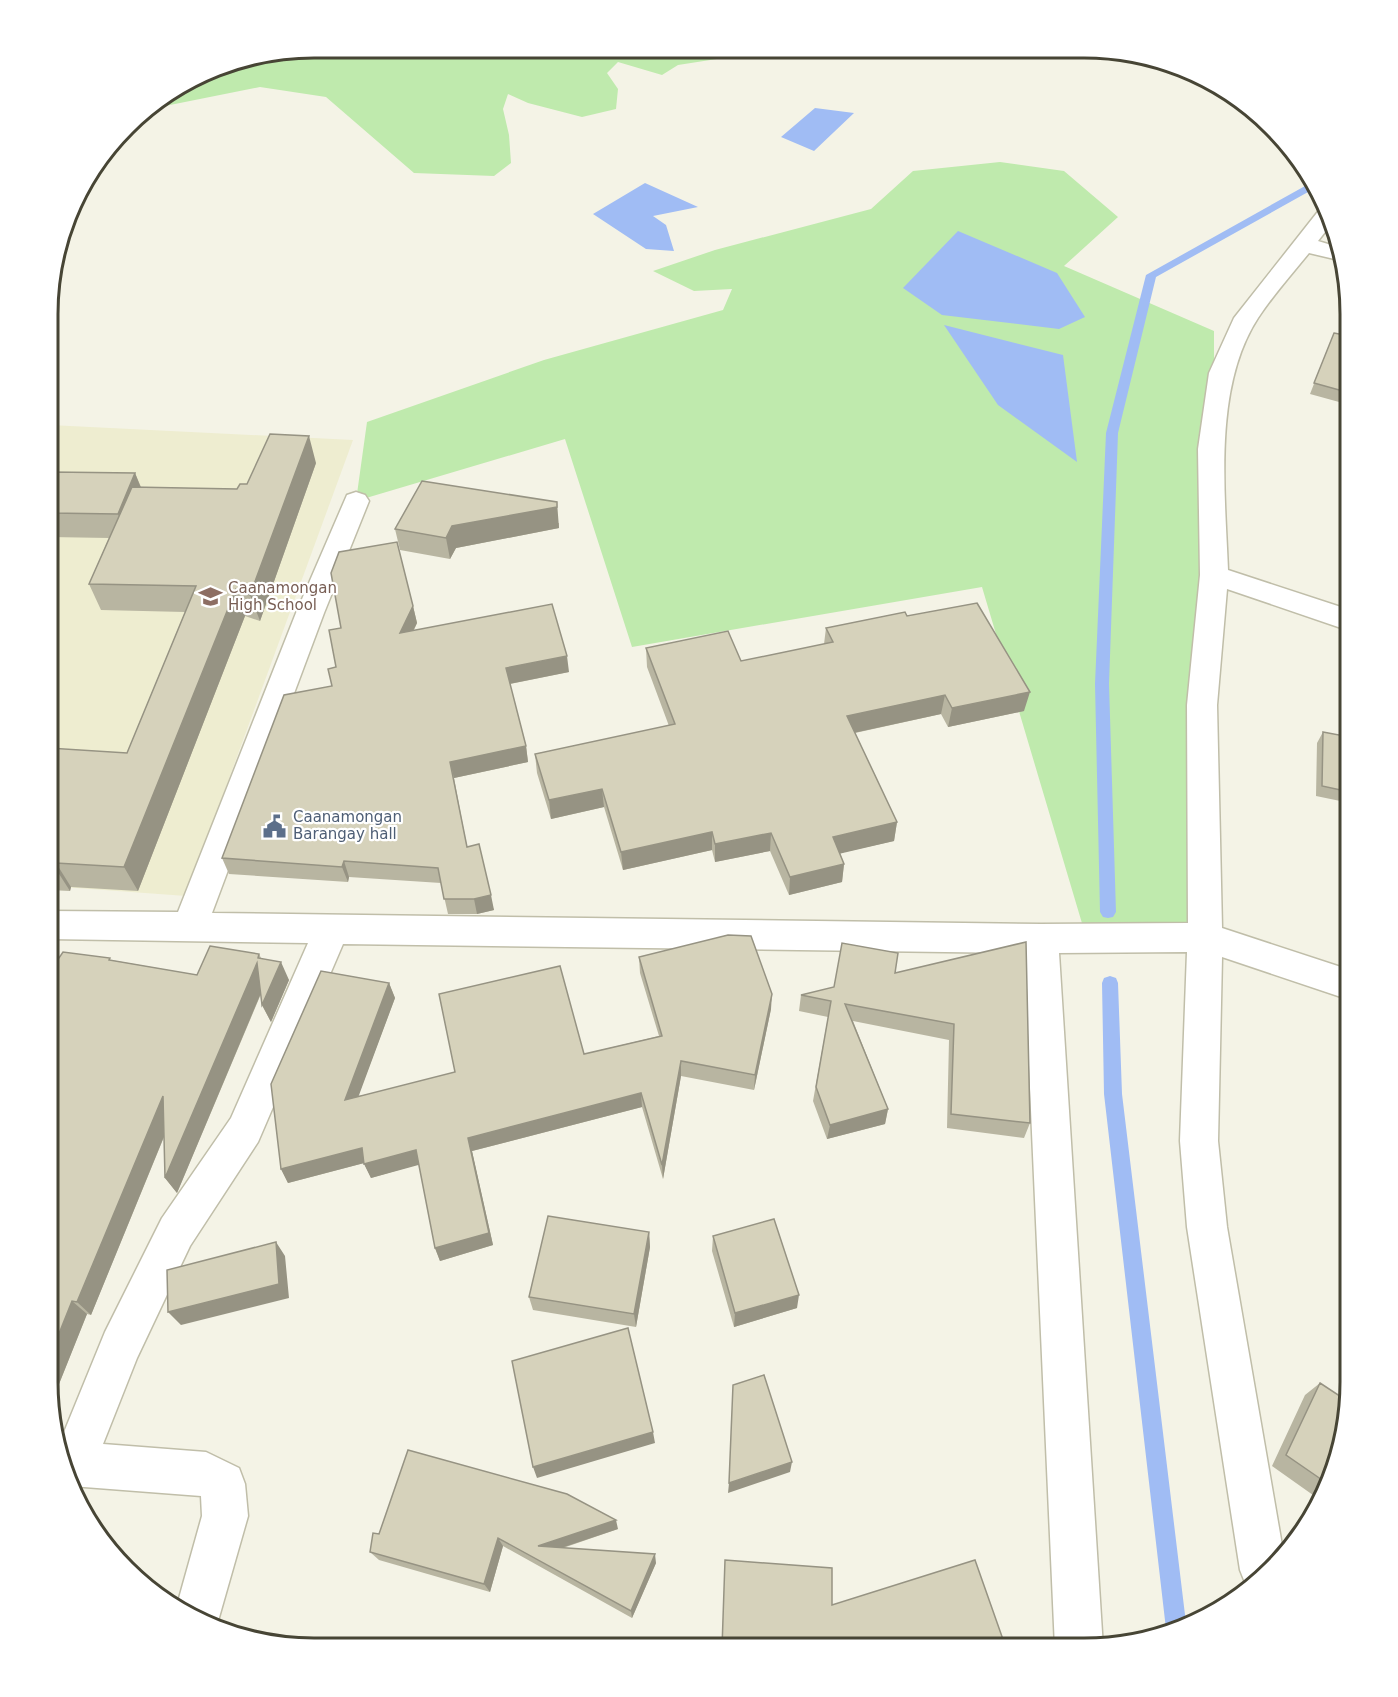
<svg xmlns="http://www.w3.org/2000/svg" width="1398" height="1697" viewBox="0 0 1398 1697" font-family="'DejaVu Sans',sans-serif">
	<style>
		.education { fill: #eeedd0 }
		.green { fill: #bfeaad }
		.water { fill: #a0bcf4 }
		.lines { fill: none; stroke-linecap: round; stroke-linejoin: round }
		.stream { fill: #a0bcf4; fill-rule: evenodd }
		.minor-casing { stroke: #c0bea9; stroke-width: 3 }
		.minor { fill: #fff; fill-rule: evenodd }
		.wall { fill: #b8b5a1 }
		.shaded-wall { fill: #969383 }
		.building { fill: #d6d2bb; stroke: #969383; stroke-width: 1.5 }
		.labels { text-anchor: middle; stroke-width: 4.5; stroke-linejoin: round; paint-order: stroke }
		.education-label { font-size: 15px; fill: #785e54; stroke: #fff; text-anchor: start }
		.service-label { font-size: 15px; fill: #4e5e75; stroke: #fff; text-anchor: start }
		.rim { fill: none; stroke: #474535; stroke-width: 3 }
	</style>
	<rect width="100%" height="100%" fill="#f4f3e6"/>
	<!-- education -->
	<path class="education" d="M50,425L353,440L186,896L49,886Z"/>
	<!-- green -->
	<path class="green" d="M315,48L737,49L736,56L678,65L662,75L618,62L607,73L618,89L616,109L582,117L528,103L508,94L503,109L509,135L511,163L494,176L414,173L326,97L260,87L150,109L112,147L139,114L229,62Z
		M1000,162L1064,171L1118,217L1064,266L1214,331V575L1205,937L1087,940L982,587L632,647L565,439L356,501L367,422L544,360L723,310L732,289L694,291L653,271L715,250L871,209L913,171Z"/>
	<!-- water -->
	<path class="water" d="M815,108L854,113L814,151L781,137Z
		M645,183L698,207L653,216L666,225L674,251L646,249L593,214Z
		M958,231L1057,273L1085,317L1059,329L942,315L903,288Z
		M944,325L1063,355L1077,462L998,405Z"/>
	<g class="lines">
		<!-- stream -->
		<path class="stream" d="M1314,181L1317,187L1156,277L1118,433L1109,684L1116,912L1113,917L1108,918L1103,917L1100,912L1095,684L1106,433L1146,275Z
			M1110,976L1116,978L1118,983L1122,1094L1186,1623L1166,1629L1104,1094L1102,983L1104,978Z"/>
		<defs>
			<path id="minor" d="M1325,208L1332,223L1318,241L1341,248L1343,261L1309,253C1292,274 1273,295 1258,318C1213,387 1225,491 1228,570L1350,610V631L1227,589L1217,705L1222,928L1350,970V1000L1222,957L1218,1141L1227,1227L1283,1551L1246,1585L1240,1570L1187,1227L1180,1141L1187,952L1059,953L1103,1648H1055L1024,953L343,944L258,1142L190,1246L137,1358L103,1444L206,1452L239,1468L245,1484L248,1516L216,1628L176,1609L202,1516L201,1496L71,1486L56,1443L60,1442L105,1332L162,1218L231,1118L308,943L49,939V911L178,912L296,613L347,495L356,492L365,495L369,501L324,613L212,913L1041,924L1188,923L1187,705L1200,575L1198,449L1209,373L1234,318L1320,209Z"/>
		</defs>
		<!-- minor casing -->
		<use href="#minor" class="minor-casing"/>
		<!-- minor -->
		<use href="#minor" class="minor"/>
	</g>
	<!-- wall -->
	<path class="wall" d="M1334,333L1349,336L1350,333V405L1310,394Z
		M316,463L260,621L245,616L138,891L71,887L70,891L49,890V748L127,753L185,612L101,610L89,584L109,538L50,537V472L135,473L141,487L237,489L247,484Z
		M559,523V528L456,548L450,559L400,550L395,529Z
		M413,606L417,623L414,630L569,672L510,684L526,746L528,762L454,778L467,847L494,910L477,914H448L441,883L349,877L348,882L229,874L222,858L332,686L336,667L341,628Z
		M907,616L1024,711L948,727L941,714L855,733L897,822L894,841L840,853L844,864L842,882L789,895L770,851L715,862L712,850L623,870L604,807L551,819L537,773L535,754L669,726L647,667L646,648L741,661L824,644L826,628Z
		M1323,732L1350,737V803L1316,796L1317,743Z
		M1026,942L1030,1123L1024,1138L947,1128L949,1040L853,1021L888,1109L885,1124L827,1139L813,1101L828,1017L799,1011L801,995Z
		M259,954L261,958L289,980L271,1022L262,1005L261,994L177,1193L165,1178L164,1137L91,1315L87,1314L51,1404L48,1383L59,958L111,960L197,975Z
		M639,957L771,1009L754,1090L681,1076L663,1179L642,1107L472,1151L493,1245L440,1261L435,1248L419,1164L371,1178L364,1163L288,1183L281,1169L389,983L395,998L358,1096L584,1054L659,1036L640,973Z
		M649,1232L650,1247L636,1327L533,1310L529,1297Z
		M713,1236L797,1308L734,1327L712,1251Z
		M1320,1383L1336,1468L1320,1500L1272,1466L1305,1395Z
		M618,1529L563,1548L656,1563L632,1618L503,1546L490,1592L379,1560L370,1552L379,1534Z"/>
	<!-- shaded-wall -->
	<path class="shaded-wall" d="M309,436L316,463L260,621L250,595Z
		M135,473L145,498L128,539L118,514Z
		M557,502L559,528L456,548L450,559L446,538L452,526Z
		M236,589L245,616L138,891L124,867Z
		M413,606L417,623L404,649L400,633Z
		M567,656L569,672L509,684L506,668Z
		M1030,692L1024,711L948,727L952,708Z
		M945,695L941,714L844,735L847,716Z
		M526,746L528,762L454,778L450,762Z
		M602,789L604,807L551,819L549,800Z
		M897,822L894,841L830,856L833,837Z
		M712,832V850L623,870L621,852Z
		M771,833L770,851L715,862V844Z
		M344,861L349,877L348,882L342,867Z
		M56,863L71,887L70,891L54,866Z
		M844,864L842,882L789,895L790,877Z
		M491,895L494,910L477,914L474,899Z
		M281,962L289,980L271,1022L262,1005Z
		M257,963L266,981L177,1193L165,1178Z
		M389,983L395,998L352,1114L345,1100Z
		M772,994L771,1009L754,1090L755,1075Z
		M681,1061V1076L663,1179L662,1165Z
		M641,1093L642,1107L472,1151L493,1245L440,1261L435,1248L468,1138Z
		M163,1096L174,1112L91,1315L77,1302Z
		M888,1109L885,1124L827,1139L830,1125Z
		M362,1148L368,1162L288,1183L281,1169Z
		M416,1150L422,1164L371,1178L364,1164Z
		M649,1232L650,1247L636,1327L634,1314Z
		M276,1242L285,1256L289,1298L181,1325L168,1312Z
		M799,1295L797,1308L734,1327L735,1313Z
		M72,1301L87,1314L51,1404L48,1383V1361Z
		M653,1432L655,1443L537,1478L533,1467Z
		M792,1462L790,1472L728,1493L729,1483Z
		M616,1520L618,1529L543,1554L538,1546Z
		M498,1538L503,1546L490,1592L484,1584Z
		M655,1554L656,1563L632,1618L631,1611Z"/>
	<!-- building -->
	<path class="building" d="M1334,333L1349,336L1350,334V393L1314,383Z
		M270,434L309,436L250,595L236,589L124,867L56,863L54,866H49V748L127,753L196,586L89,584L132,487L237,489L240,484H247Z
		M50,472L135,473L118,514L50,513Z
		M422,481L557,502V507L452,526L446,538L395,529Z
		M397,542L413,606L400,633L552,604L567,656L506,668L526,746L450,762L467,847L479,844L491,895L474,899H444L438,868L344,861L342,867L222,858L284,695L332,686L328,669L336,667L329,630L341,628L331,573L339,552Z
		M977,603L1030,692L952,708L945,695L847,716L897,822L833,837L844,864L790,877L771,833L715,844L712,832L621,852L602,789L549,800L535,754L675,724L646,648L728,631L741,661L833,642L826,628L905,612L907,616Z
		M1323,732L1350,737V792L1322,786Z
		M728,935L751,936L772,994L755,1075L681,1061L662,1165L641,1093L468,1138L489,1233L435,1248L416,1150L364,1164L362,1148L281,1169L271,1084L321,971L389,983L345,1100L455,1072L439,994L560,966L584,1054L662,1036L639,957Z
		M1026,942L1030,1123L951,1114L954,1024L845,1004L888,1109L830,1125L816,1087L831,1001L801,995L834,987L842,943L898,953L895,973Z
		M210,946L259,954L258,958L281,962L262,1005L257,963L165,1178L163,1096L77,1302L72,1301L48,1361L49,957L59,958L63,952L110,958L109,960L197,975Z
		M548,1216L649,1232L634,1314L529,1297Z
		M774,1219L799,1295L735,1313L713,1236Z
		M276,1242L279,1284L168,1312L167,1270Z
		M628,1328L653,1432L533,1467L512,1361Z
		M764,1375L792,1462L729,1483L733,1385Z
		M1320,1383L1349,1402L1336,1468L1328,1484L1286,1455Z
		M408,1450L567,1494L616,1520L538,1546L655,1554L631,1611L498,1538L484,1584L370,1552L373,1533L379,1534Z
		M725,1560L832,1568V1605L975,1560L1006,1648H722Z"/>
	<!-- icons -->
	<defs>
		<symbol id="school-bare" viewBox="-9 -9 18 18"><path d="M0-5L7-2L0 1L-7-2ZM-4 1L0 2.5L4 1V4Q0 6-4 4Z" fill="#8d6e63" stroke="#fff" stroke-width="2.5" paint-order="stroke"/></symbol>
		<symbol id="civic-bare" viewBox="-9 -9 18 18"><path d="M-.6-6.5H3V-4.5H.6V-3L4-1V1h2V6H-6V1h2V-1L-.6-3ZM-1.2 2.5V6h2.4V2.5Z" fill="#5c6f8a" stroke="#fff" stroke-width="2.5" paint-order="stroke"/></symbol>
	</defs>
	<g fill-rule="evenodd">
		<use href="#school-bare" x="194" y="580" width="33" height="33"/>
		<use href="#civic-bare" x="258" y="810" width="33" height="33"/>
	</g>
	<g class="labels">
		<!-- education labels -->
		<g class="education-label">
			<text x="228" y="593">Caanamongan<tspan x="228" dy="17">High School</tspan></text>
		</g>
		<!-- service labels -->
		<g class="service-label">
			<text x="293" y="822">Caanamongan<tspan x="293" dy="17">Barangay hall</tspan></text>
		</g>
	</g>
	<!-- crop -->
	<path d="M0 0H1398V1697H0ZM314 58H1084A256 256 0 0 1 1340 314V1382A256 256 0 0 1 1084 1638H314A256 256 0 0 1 58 1382V314A256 256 0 0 1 314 58Z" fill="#fff" fill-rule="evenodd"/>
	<path class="rim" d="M314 58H1084A256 256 0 0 1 1340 314V1382A256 256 0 0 1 1084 1638H314A256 256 0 0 1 58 1382V314A256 256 0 0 1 314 58Z"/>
</svg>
